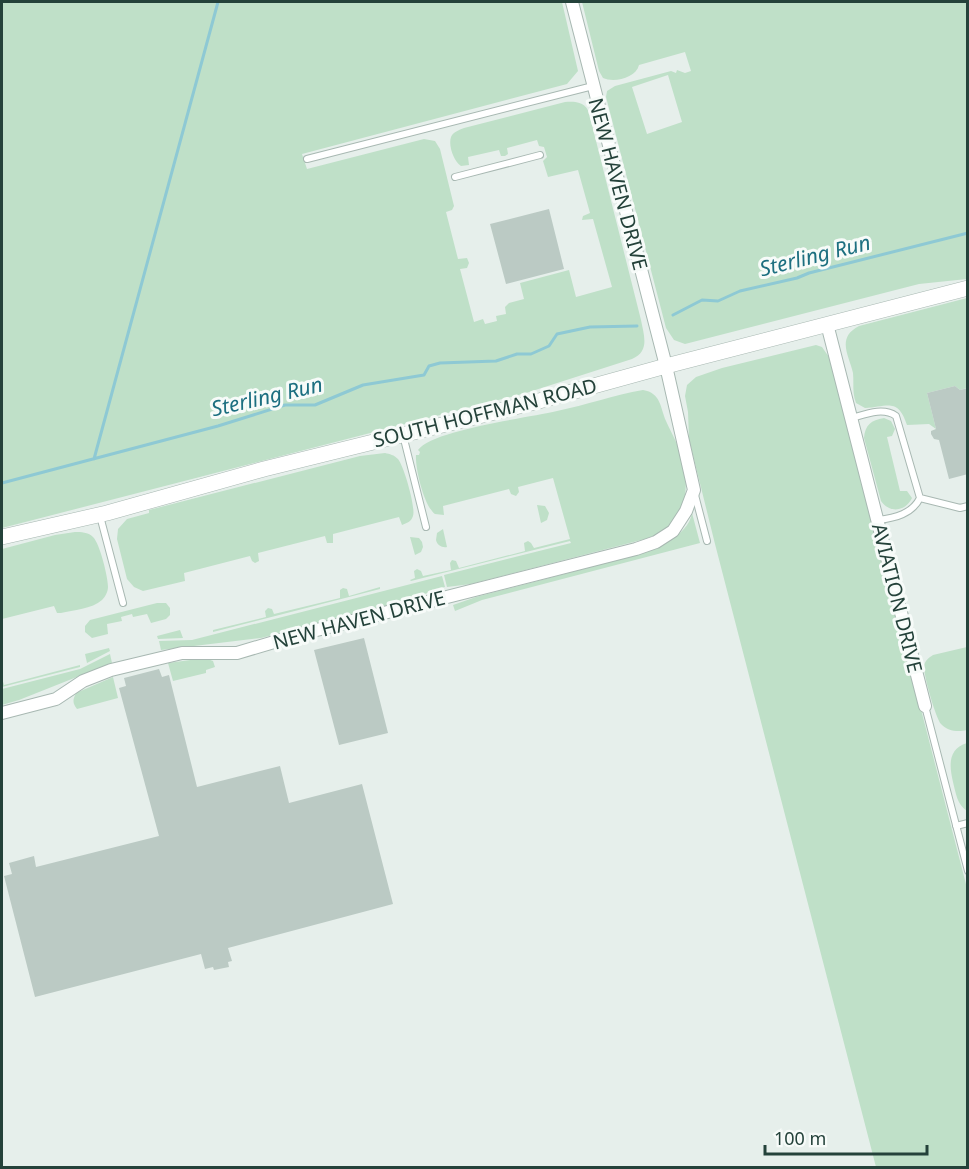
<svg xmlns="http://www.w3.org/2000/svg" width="969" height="1169" viewBox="0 0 969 1169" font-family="'Noto Sans',sans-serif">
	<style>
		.green { fill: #bfe0c8; fill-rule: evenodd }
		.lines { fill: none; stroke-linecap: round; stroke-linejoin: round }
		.stream { stroke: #8ec9d4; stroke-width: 3 }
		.building { fill: #bbcac4 }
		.service-casing { stroke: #a8b8b2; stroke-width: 8 }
		.minor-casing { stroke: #a8b8b2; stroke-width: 14 }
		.tertiary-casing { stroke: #a8b8b2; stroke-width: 16 }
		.service { stroke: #fff; stroke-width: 6 }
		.minor { stroke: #fff; stroke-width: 12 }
		.tertiary { stroke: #fff; stroke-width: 15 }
		.labels { text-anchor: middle; stroke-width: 6; stroke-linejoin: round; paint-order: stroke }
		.street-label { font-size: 20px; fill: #24423a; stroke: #f7fbf9 }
		.water-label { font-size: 21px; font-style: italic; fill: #1c6f80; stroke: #f7fbf9 }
	</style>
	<rect width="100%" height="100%" fill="#e6efeb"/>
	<!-- green -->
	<path class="green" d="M2,2H562L578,71L567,84L302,154L307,169L424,139L435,141L440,149L454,206L452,210L446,212L458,259L467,258L469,263L467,268L460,269L474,322L483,319L485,324L497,321L496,316L506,314L505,307L509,303L524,299L520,283L569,270L576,297L612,287L593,219L582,220L583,216L590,213L578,170L548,177L543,161L547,157L544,147L539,146L537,140L507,148L508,154L505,156H501L499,150L468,157L469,165L461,166C454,161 448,146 451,137C453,132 459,130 464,128L565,102C575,101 586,102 589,113L641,320C644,336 650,351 632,359L526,393L2,528Z
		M582,2H967V279L919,284L685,344L674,340L666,328L606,97L607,91L615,86L671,71L676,73L677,70L685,73L691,71L685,52L639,65C636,78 614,83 603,78L599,71ZM668,75L682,122L647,134L632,87Z
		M967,298V388L960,390L955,386L927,393L936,429L929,424L907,425C898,397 887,407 865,408L856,403C852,393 854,383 853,373C849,355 836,338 859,326Z
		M816,345L822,347L831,360L967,888V1167H876L715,544L689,439L688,412L685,396L687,385L696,377L722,368Z
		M643,390C661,393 660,407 666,421C669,428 673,435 676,442C693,480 691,525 645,539L471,584L447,587L444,575L571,543L570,541L411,581L410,580L415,578L414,571L417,569L421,571L423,576L451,570L450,563L452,560L456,561L459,568L525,551L524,543L528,541L531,543L534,548L570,539L553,478L518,487L519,492L516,496L511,494L509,489L443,506L444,515L435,514C424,506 415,468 416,455H419L420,452L418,450C432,430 527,418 557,411C586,405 614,395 643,390Z
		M884,418L891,421L895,429L892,436L887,437L900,491H907L912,498C906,511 890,514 881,501L864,438C865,425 871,420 884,418Z
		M385,453C390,454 394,455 398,459C404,466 416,508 413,516C411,522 407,523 402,525L399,517L333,534V543H327L325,536L258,553L259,561L255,563L252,561L250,556L184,573L185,581L143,591L134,587L127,579L117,539L118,529L127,519L149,513V510L360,456Z
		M537,505L545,506L549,513L547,520L541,523Z
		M692,513L700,543L482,600L455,611L453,605L476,597L633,556C654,549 688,537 692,513Z
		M443,529L447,547C442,548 437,545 436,540L437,533Z
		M75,532C81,532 88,532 93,537C100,544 108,577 108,587C108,592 105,597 102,600C92,609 73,610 61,613H57L54,606L2,619V549L55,535Z
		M410,537L419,538L422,542L423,547L421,552L415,555Z
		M442,576L445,587L407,600L261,638L161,650L159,641L192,640Z
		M380,587V589L213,632V630L266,617L265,611L268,608L272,609L274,614L340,598V590L343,588L347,589L349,596Z
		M157,603H166L170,608V615L166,619L151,623L147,614L133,617L132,614L121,617L122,621L107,624L108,634L92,638L85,632V626L90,620Z
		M180,630L183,638L158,639L157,636Z
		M967,647V730C959,732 948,732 941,724C936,719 923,673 924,666C925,661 928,658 933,655Z
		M109,648L110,651L87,663L85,654Z
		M110,654L112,663L19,700L2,705V689L80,669Z
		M205,658L213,661L215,667L206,670V673L173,681L168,663Z
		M80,665V667L2,687V678L4,685Z
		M113,677L118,698L77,709C72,703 73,699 76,693Z
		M967,743H968L967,811C957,804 956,794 953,782C949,765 948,749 967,743Z"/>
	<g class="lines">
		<!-- stream -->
		<path class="stream" d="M673,315L702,300L718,301L740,291L797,278L809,273L968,233
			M94,459L218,2
			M2,483L218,426L285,405H315L363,385L424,375L429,366L440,363L496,361L517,354H531L549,346L557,334L590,327L637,326"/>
	</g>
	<!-- building -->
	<path class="building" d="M549,209L564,269L506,284L490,224Z
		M955,386L960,390L968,388V474L949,479L939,440L934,439L931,434V431L936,429L927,393Z
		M364,638L388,733L339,745L314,650Z
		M159,669L162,677L169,675L197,787L280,766L289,803L362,784L393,904L228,948L232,961L228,962L229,967L214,970L213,967L205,969L201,954L35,997L4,876L12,874L9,863L34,856L36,867L159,836L119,688L126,686L124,678Z"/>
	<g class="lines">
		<defs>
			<path id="service" d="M307,159L593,86
				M455,177L540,155
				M852,418C866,414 883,407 896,416L920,498L960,508L968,506
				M403,435L426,527
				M695,495L707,541
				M100,516L123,603
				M878,520C895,518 912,514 920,498
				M925,706L968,871
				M956,826L968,823"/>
			<path id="minor" d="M827,324L925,706
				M2,713L56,699L83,681L111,670L182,653H237L301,634L636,549L656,542L673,531L686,511L694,490L666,366L572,2"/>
			<path id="tertiary" d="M2,537L107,513L264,469L539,401L666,366L968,288"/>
		</defs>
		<!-- service casing -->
		<use href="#service" class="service-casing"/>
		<!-- minor casing -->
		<use href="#minor" class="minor-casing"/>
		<!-- tertiary casing -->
		<use href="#tertiary" class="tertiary-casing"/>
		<!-- service -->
		<use href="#service" class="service"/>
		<!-- minor -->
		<use href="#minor" class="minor"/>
		<!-- tertiary -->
		<use href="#tertiary" class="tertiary"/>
	</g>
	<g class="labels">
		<!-- street labels -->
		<g class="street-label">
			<text transform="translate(618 184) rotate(75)" y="7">NEW HAVEN DRIVE</text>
			<text transform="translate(485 413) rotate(-14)" y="7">SOUTH HOFFMAN ROAD</text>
			<text transform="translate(897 598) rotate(76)" y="7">AVIATION DRIVE</text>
			<text transform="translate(359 620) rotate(-15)" y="7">NEW HAVEN DRIVE</text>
		</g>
		<!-- water labels -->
		<g class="water-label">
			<text transform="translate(815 256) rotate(-14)" y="7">Sterling Run</text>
			<text transform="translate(267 397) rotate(-13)" y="7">Sterling Run</text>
		</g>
	</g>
	<!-- border -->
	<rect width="969" height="1169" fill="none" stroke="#24423a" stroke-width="6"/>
	<!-- scale -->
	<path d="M765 1145v9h162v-9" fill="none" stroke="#24423a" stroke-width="3"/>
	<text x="774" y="1145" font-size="18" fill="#24423a" stroke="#f7fbf9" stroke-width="4.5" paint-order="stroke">100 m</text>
</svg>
